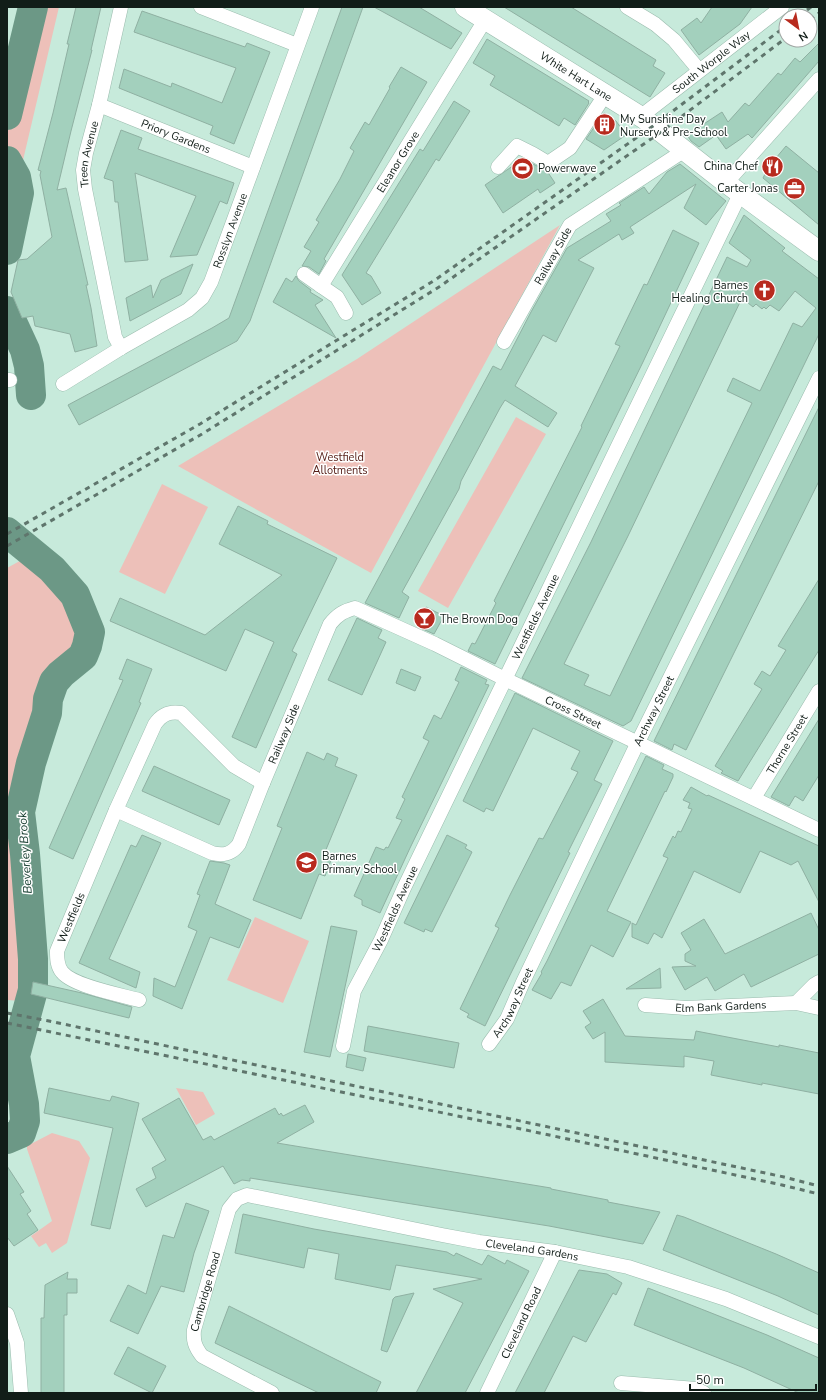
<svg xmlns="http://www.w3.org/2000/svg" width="826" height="1400" viewBox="0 0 826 1400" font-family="'Nunito Sans',sans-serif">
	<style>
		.green { fill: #edc0b9 }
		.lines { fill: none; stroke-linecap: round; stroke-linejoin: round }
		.stream { stroke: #6c9886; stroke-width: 5 }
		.river { stroke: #6c9886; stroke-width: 30 }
		.building { fill: #a3d0bd; stroke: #8fb0a2; fill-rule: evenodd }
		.street-casing { stroke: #9bbcae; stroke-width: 15 }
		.secondary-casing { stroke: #9bbcae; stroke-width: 21 }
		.street { stroke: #fff; stroke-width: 14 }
		.secondary { stroke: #fff; stroke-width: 20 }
		.rail { stroke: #5f756c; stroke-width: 3; stroke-dasharray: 5 5; stroke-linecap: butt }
		.labels { text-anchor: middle; stroke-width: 3; stroke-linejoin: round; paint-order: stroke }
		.street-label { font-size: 11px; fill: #111d18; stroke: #fff }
		.poi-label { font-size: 11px; fill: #111d18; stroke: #fff; text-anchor: start }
		.park-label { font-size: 11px; fill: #541c15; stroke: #fff }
		.water-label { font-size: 12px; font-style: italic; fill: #11392b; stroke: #fff }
	</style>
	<rect width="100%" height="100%" fill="#c7eadb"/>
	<!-- green -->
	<path class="green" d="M38,7H59L20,173C13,160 7,149 7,135Z
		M560,225L371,573L178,466L357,359Z
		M516,417L546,434L448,608L418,591Z
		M162,484L208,507L165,594L119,572Z
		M27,557L56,583L63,593L71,606L76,618L80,636L76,648L71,655L49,671L41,690L37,719L16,784L11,812V823L20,873L26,956V992L22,1001L7,1000V568Z
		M255,917L309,941L283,1003L227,980Z
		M176,1088L203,1092L215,1114L196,1125Z
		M52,1133L79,1141L90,1158L67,1243L52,1253L46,1243L39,1247L31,1236L52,1221L27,1149V1146Z"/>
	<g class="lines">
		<!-- stream -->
		<path class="stream" d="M90,632L94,634L98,641"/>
		<!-- river -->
		<path class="river" d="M7,115L33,7
			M7,161L16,177L19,193L7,250
			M7,311L25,350L29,366L31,395
			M7,532L52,569L75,595L90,632L87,646L83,656L61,674L54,682L48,699L47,713L31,763L20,812L25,854L33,959V990L15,1056L24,1104L25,1121L21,1133L7,1139"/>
	</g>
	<!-- building -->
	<path class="building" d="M76,7H101L91,50H92L71,131L57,190L66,188L88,285H86L91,308L97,346L75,352L70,334L35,326L33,316L22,318L11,292L18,260L27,259L52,237L40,175L41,171L38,170L53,113L69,44H67Z
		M342,7H363L250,321L237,341L79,425L68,405L212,328L229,318Z
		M374,7H419L462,33L451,49Z
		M504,7H571L656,60L653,66L665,73L650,97Z
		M712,7H752L740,24L699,55L681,30L697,18L701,23Z
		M142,11L245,47L247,43L270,52L234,144L210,134L213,126L119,88L124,69L171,87L172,83L222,103L236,68L134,32Z
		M487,39L589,101L588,102L589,103L575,125L564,118L559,126L490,85L495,76L473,63Z
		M819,43V61L752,138L748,134L726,149L716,135L699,147L691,141L687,135L722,112L728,122L745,103L749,106L778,73L781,75L795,58L800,62Z
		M401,67L427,82L324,259L326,261L319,274L309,267L302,266L311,251L304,247L319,222L316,220L340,179L354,151L350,148L365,122L369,125L390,88L389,87Z
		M454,101L470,111L439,161L436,159L366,273L371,276L381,293L362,305L342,275L420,149L423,151Z
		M604,113L616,121L626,135L604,150L586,139Z
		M121,130L142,138L138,149L234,183L227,204L220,201L197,255L170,257L196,196L135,173L148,260L125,262L118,202H115L113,181L104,178Z
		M786,146L819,173V225L763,178L774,156L776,158Z
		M523,159L526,161H527L547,171L555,183L540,193L538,189L503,213L485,185Z
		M680,164L726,201L706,225L684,208L696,184L630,227L634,233L622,240L619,234L578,260L594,268L556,342L543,335L515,386L557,413L548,427L505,400L500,408L461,481L459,489L402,592L409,597L399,618L365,603L493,366L501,370L531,312L567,248L611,221L606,214L621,205L619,203L644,187L649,194L667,172Z
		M744,215L785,248L782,251L819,279V334L631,721L623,726L522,678L591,542L727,257L747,267L751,260L729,243ZM795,291L816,308L802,327L793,323L760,391L733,378L727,391L752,403L610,696L584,685L589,675L564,664L628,536L742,298L753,307L756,304L762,309L764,307L766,309L770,305L779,311Z
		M673,230L699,243L643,362L495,664L468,651L472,643L475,644L496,603L494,601L582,427L581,426L620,346L615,344L644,284L647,285Z
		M193,264L181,294L130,321L126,298L151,285L153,298L161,280Z
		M296,276L299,281L311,290L310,292L323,300L315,305L336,338L273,302L286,278L292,282Z
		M819,407V481L686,750L674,744L672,750L654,741Z
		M238,506L268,521L267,524L337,558L292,651L297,654L256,748L232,737L274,642L245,629L226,671L110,621L120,598L205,635L282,575L219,544Z
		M819,579V650L738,781L721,773L723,771L715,766L762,689L754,684L762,671L770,676L786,650L778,646Z
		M426,607L444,616L434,634L418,627Z
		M357,618L382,630L378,638L386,642L362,695L328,680Z
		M127,659L152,669L139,702L141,703L73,859L49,848L123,680L119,679Z
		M461,667L487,680L485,684L489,685L410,848L380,913L362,905V900L354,896L376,847L384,850L386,847L388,848L402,820L396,818L405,799L402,797L429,741L423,738L434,715L441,719L459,682L455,680Z
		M401,669L421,677L415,691L396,683Z
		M515,693L613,741L594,780L602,784L568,852L570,853L485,1026L467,1017L469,1014L460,1009L499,928L495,926L510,895L539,838L543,839L578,772L571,769L580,751L533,728L493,811L486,808L484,812L463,801Z
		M819,719V775L803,801L795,796L789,806L771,797Z
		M307,752L324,760L327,753L338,758L335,766L357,775L325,852L333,855L325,876L319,874L301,919L253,900L282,828L277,826Z
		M646,756L664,765L662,769L673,774V777L666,792L665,791L607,911L631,922L613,957L591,945L571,986L561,982L551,999L532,990L542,973L541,972L547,961Z
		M154,766L230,800L219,825L142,791Z
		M691,787L707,796L708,795L819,846V902L798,861L791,865L760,851L740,893L694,871L662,938L654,933L648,944L632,937V923L636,925L668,858L663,856L673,836L675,838L678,831L681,832L692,809L688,808L690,803L683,800Z
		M142,835L161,843L109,959L140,972L136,988L79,963L131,845L136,847Z
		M447,835L467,845L465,848L472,852L432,932L425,929L424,932L404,923Z
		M210,861L224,863L230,865L215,904L251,920L239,948L210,937L182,1009L153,996L154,978L175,987L197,931L188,927L200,895L197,894Z
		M811,913L819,930V954L751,987L744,974L715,991L707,977L685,990L672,967L696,966L685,961V954L691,950L681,933L704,919L725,954Z
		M331,926L357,931L330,1057L304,1052Z
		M660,968L661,988L626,989Z
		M33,982L82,993L132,1007L129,1018L31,994Z
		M603,999L625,1036L694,1040L696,1031L779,1047V1045L819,1053V1094L762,1083V1085L711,1075L714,1061L684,1056V1067L605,1062V1032L593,1039L585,1027L591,1023L583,1011Z
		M368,1026L459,1043L454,1068L364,1051Z
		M348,1054L366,1058L363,1071L346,1067Z
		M49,1088L110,1101L112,1096L139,1103L110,1229L91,1225L113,1128L44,1113Z
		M179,1098L203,1140L211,1136L214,1140L275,1108L279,1115L281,1113L283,1116L305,1105L314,1122L277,1143L551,1188V1189L608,1200V1202L660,1212L643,1244L549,1226L250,1178V1181L242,1180L234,1184L223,1166L146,1207L136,1189L156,1178L152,1168L166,1160L142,1119Z
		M7,1166L24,1192L20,1194L31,1211L27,1214L38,1230L14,1246L7,1237Z
		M186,1203L209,1211L194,1253L184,1292L161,1286L138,1334L110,1321L128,1285L146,1294L163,1235L174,1238Z
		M243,1214L314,1229L447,1252L454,1256L456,1253L482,1265L488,1255L505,1264L507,1260L529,1271L465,1393H416L463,1303L433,1289L482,1279L396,1265L390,1290L335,1279L339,1254L308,1248L304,1268L235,1253Z
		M677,1215L684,1217L776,1254L819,1273V1315L778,1296L663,1250Z
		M579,1270L607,1274L622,1283L616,1295L613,1293L586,1342L573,1336L544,1393H515Z
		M68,1272L67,1279H77V1293H67V1315H64V1393H41V1318H44L45,1285Z
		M648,1288L767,1335L819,1358V1393H799L744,1368L634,1325Z
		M414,1293L387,1352L381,1350L393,1299L395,1297Z
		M229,1306L381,1382L376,1393H319L215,1343Z
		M128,1347L166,1366L152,1393L114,1374Z"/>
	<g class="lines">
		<defs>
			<g id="street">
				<path d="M201,7L297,45"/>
				<path d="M627,7L655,24L674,40L699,70"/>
				<path id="s1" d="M99,105L253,167"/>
				<path id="s2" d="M640,117L782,7"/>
				<path d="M498,167L517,146L533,154L548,163L570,148L605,95"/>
				<path d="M726,183L819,79"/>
				<path id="s3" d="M304,274L321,286L485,20"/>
				<path d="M321,286L337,297L346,313"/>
				<path id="s4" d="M504,342L570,225L685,150"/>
				<path id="s5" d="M121,348L115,337L85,189L83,170L86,153L99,105L121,7"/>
				<path d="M7,380H10"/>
				<path id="s6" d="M63,384L121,348L188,310L202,298L211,282L312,7"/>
				<path id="s7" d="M754,798L819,691"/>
				<path id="s8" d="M116,810L212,853C224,856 232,854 239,844L263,783L330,624C338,614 344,611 355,608L435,644L505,679L819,830"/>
				<path id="s9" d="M139,1000C120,995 73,986 62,972C57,966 57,958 57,951L116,810L155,724C162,714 170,711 181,713L234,766L263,783"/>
				<path d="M796,1003L814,985L819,982"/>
				<path id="s10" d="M645,1005L686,1008L796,1003L819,1008"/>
				<path id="s11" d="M489,1044L507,1019L523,982L638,742L819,378"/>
				<path id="s12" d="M343,1046L354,991L381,940L404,888L741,192"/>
				<path d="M7,1314L17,1343L21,1393"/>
				<path d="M621,1383L696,1389L704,1393"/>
				<path id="s13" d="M272,1393L202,1356C195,1347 193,1341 194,1330L229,1209L237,1199L247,1195L442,1235L479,1242L555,1252L628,1267L726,1299L819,1337"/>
				<path id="s14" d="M487,1393L555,1252"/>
			</g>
			<g id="secondary">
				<path id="s15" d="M465,7L643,118L726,183L819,251"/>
			</g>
		</defs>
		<!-- street casing -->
		<use href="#street" class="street-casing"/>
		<!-- secondary casing -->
		<use href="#secondary" class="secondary-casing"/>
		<!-- street -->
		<use href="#street" class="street"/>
		<!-- secondary -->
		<use href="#secondary" class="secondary"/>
		<!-- rail -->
		<path class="rail" d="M799,16L811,7
			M810,20L819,13
			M7,534L200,424L435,280L653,126L786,26
			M7,546L202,434L439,287L661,132L786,38
			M7,1013L49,1021L784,1177L819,1186
			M7,1023L521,1129L782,1185L819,1194"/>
	</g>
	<!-- icons -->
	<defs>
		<symbol id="building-disc" viewBox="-11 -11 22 22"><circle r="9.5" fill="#b82a1e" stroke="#fff"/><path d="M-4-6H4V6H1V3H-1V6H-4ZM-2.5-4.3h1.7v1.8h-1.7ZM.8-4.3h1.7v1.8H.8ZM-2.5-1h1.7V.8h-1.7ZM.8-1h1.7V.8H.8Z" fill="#fff"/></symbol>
		<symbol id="restaurant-disc" viewBox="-11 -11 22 22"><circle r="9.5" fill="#b82a1e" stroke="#fff"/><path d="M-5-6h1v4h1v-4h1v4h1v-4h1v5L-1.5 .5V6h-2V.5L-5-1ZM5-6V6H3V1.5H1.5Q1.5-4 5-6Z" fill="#fff"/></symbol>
		<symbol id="stadium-disc" viewBox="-11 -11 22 22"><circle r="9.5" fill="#b82a1e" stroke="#fff"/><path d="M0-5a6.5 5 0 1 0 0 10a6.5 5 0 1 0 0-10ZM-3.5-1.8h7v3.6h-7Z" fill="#fff"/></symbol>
		<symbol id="office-disc" viewBox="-11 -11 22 22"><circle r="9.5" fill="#b82a1e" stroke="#fff"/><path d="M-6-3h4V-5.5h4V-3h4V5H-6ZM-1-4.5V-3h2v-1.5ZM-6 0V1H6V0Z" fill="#fff"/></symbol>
		<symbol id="church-disc" viewBox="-11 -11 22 22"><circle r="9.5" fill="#b82a1e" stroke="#fff"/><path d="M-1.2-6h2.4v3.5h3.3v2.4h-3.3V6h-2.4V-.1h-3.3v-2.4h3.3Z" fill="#fff"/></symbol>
		<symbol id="bar-disc" viewBox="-11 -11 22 22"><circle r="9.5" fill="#b82a1e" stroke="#fff"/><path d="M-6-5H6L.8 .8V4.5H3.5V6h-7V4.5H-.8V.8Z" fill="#fff"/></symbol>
		<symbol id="school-disc" viewBox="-11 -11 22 22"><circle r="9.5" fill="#b82a1e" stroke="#fff"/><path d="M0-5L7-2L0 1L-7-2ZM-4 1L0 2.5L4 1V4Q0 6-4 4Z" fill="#fff"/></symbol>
	</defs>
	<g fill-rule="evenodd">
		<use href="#building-disc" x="592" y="112" width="25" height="25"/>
		<use href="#restaurant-disc" x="760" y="154" width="25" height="25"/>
		<use href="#stadium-disc" x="510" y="156" width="25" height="25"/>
		<use href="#office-disc" x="782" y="176" width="25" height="25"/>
		<use href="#church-disc" x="752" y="278" width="25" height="25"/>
		<use href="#bar-disc" x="412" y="606" width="25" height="25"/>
		<use href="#school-disc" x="294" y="850" width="25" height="25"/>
	</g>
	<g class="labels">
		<!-- street labels -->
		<g class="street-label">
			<text dy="4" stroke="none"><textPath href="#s2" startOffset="90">South Worple Way</textPath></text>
			<text dy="4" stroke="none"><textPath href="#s15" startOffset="131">White Hart Lane</textPath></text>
			<text dy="4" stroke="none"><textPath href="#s1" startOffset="83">Priory Gardens</textPath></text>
			<text dy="4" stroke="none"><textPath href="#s5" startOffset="199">Treen Avenue</textPath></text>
			<text dy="4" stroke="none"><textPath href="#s3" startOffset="167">Eleanor Grove</textPath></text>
			<text dy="4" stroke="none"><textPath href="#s6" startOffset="237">Rosslyn Avenue</textPath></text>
			<text dy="4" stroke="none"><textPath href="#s4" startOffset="99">Railway Side</textPath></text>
			<text dy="4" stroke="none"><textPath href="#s12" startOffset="472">Westfields Avenue</textPath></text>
			<text dy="4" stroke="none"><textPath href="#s11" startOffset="372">Archway Street</textPath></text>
			<text dy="4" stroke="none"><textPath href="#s8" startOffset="646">Cross Street</textPath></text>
			<text dy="4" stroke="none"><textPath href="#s8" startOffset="255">Railway Side</textPath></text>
			<text dy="4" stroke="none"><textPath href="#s7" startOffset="63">Thorne Street</textPath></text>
			<text dy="4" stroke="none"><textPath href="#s12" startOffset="148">Westfields Avenue</textPath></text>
			<text dy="4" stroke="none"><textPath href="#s9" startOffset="141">Westfields</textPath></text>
			<text dy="4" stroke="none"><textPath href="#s11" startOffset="48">Archway Street</textPath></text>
			<text dy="4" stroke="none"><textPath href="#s10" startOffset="76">Elm Bank Gardens</textPath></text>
			<text dy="4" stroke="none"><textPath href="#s13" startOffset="547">Cleveland Gardens</textPath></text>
			<text dy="4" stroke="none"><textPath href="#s13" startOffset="147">Cambridge Road</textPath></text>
			<text dy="4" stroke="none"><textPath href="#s14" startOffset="78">Cleveland Road</textPath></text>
		</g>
		<!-- poi labels -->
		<g class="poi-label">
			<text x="620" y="123">My Sunshine Day<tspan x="620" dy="13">Nursery &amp; Pre-School</tspan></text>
			<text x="758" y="170" text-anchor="end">China Chef</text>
			<text x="538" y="172">Powerwave</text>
			<text x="778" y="192" text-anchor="end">Carter Jonas</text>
			<text x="748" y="289" text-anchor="end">Barnes<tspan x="748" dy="13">Healing Church</tspan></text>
			<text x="440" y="623">The Brown Dog</text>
			<text x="322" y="860">Barnes<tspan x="322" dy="13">Primary School</tspan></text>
		</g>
		<!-- park labels -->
		<g class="park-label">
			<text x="340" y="461">Westfield<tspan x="340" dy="13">Allotments</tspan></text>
		</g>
		<!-- water labels -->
		<g class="water-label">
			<text transform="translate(25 853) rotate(-94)" y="4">Beverley Brook</text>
		</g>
	</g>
	<!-- border -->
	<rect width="826" height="1400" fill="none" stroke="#111d18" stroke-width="16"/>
	<!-- north arrow -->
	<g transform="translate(798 28) rotate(148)"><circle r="19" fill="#ffffff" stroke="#a0a5a3"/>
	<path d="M0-3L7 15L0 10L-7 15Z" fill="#b82a1e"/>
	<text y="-6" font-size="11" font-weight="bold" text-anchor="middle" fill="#111d18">N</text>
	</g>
	<!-- scale -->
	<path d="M690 1384v6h126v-6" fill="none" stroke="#111d18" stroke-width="2"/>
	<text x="696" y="1384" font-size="12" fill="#111d18" stroke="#ffffff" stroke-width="3" paint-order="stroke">50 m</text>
</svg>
